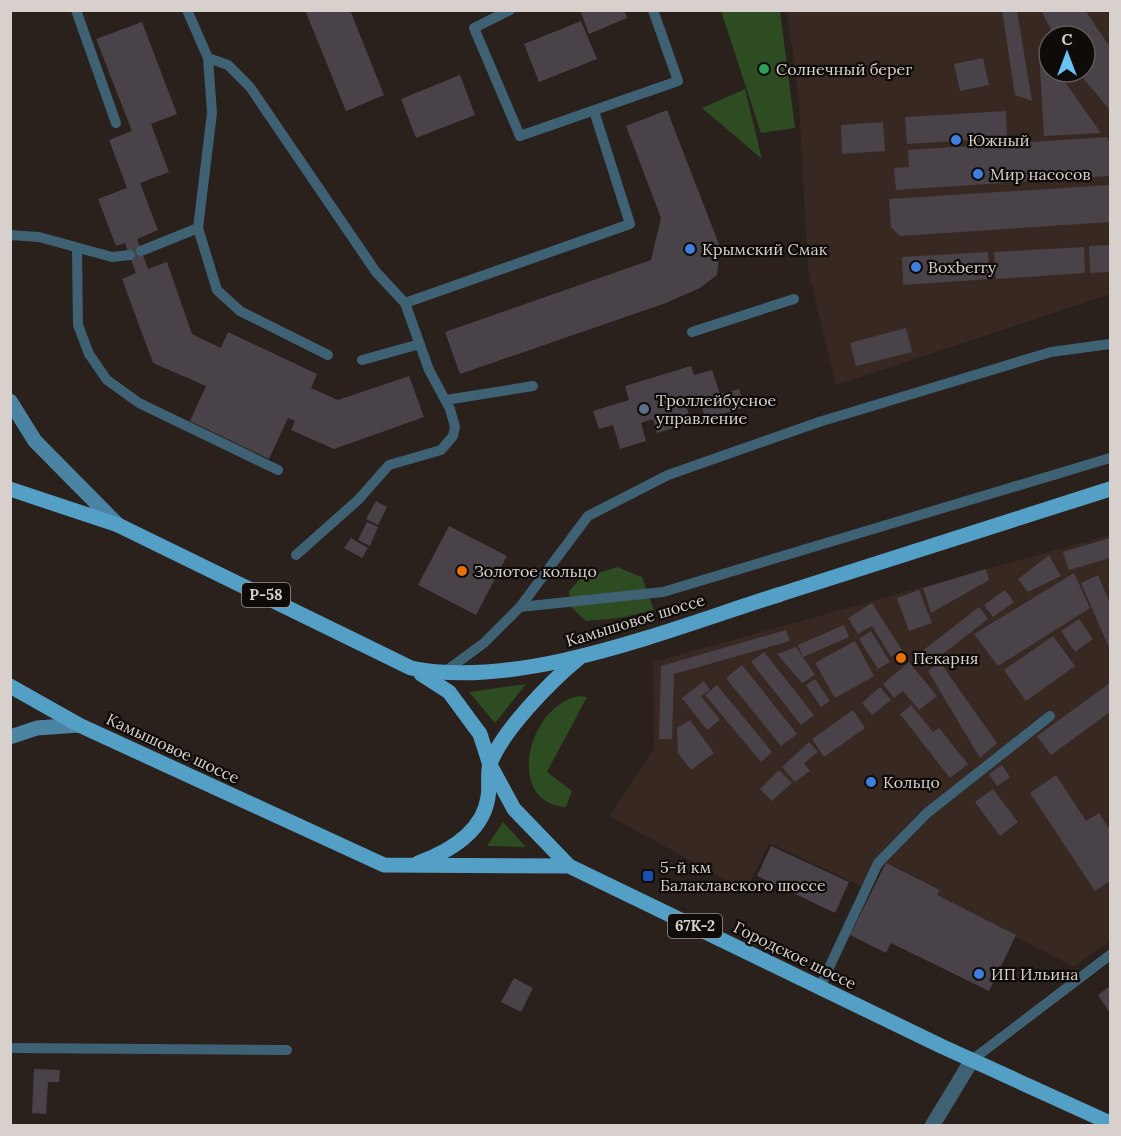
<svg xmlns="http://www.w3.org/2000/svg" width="1121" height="1136" viewBox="0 0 1121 1136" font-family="Lora,serif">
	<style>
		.built { fill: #372821; fill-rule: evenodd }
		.green { fill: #2d4c22 }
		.building { fill: #4a4249 }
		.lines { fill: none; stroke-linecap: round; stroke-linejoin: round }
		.service { stroke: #3e6174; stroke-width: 10 }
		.minor { stroke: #3e6174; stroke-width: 15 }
		.secondary { stroke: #4b84a3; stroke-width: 15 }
		.primary { stroke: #539fc6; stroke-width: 15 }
		.leisure-dot { fill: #2e9e5b; stroke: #0f0b09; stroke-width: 2 }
		.shop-dot { fill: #3f7fe0; stroke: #0f0b09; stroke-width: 2 }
		.service-dot { fill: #5c6f8a; stroke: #0f0b09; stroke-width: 2 }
		.food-dot { fill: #e8710a; stroke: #0f0b09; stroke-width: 2 }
		.transit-dot { fill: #1a4fb4; stroke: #0f0b09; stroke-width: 2 }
		.labels { text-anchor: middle; stroke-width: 4.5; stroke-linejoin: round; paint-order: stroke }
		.shield { fill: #0f0b09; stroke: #9b9592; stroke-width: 1.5 }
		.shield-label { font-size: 15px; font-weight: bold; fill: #d7d0cd }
		.poi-label { font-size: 16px; fill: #d7d0cd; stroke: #0f0b09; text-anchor: start }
		.street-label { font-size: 16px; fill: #d7d0cd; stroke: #0f0b09 }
	</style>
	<rect width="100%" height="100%" fill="#2a201c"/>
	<!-- built -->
	<path class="built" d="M787,11H1110V294L836,385L808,269L799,101ZM1049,36H1085V72H1049Z
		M1110,535V941L1074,967L881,868L867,889L769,843L746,891L609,816L654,749L653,662Z"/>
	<!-- green -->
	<path class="green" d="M721,11H780L795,128L761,133Z
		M745,89L762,159L702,108Z
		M617,567L642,577L654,610L620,618L586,621L571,607L569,591L580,579Z
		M526,684L495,723L469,692Z
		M579,696L587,697L547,772L572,791L566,807C505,804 526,706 579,696Z
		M503,822L526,847L487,846Z"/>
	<!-- building -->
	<path class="building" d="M305,10H350L384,95L346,111Z
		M580,10H624L627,18L589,34Z
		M1002,10H1017L1032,101L1015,95Z
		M1041,10H1085L1110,47V110L1078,72H1085V36H1054Z
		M581,21L597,59L539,82L524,44Z
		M142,22L177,114L151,124L169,172L140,183L158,230L137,239L148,269L167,262L192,334L221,348L228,332L317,374L311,388L338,400L409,376L424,417L334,449L291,430L295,421L288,418L269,459L190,421L206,386L153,363L122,279L136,273L125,243L116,246L98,199L127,188L109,140L132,131L96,39Z
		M1039,52H1044L1049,58V72H1058L1101,133L1044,136Z
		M983,58L989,85L960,91L954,64Z
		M460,75L475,115L416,138L401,99Z
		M667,110L720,247L717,275L700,288L666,303L460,374L445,332L651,260L661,218L626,126Z
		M1006,111L1007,138L907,144L905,117Z
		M883,122L885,151L842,154L841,125Z
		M1107,137L1110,143V176L896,190L894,168L909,167L908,150Z
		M1110,185V222L900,236L891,227L889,199Z
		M1110,245V272L1090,273L1089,246Z
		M1084,247L1085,273L996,279L994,252Z
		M988,252L990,279L903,285L902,257Z
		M906,328L912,352L856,366L850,343Z
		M691,366L694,375L712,370L720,394L739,389L745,407L705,419L700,400L686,404L691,423L657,433L653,419L641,423L646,441L620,449L613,425L599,429L593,411L629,400L625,386Z
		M376,501L387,507L378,525L366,519Z
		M367,522L378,527L370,546L358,540Z
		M449,526L507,556L476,615L418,585Z
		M351,538L368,548L362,558L344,548Z
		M1110,538V558L1069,570L1063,552Z
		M1049,555L1061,576L1028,592L1018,579Z
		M986,569L989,580L931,613L923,588Z
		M1074,573L1090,608L998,666L974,634Z
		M1098,575L1110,603V650L1081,583Z
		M919,590L932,623L909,631L897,598Z
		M1005,590L1014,602L993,617L984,605Z
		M872,603L902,650L891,657L872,626L858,634L848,618Z
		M979,607L988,619L926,667L917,655Z
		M1079,619L1093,639L1075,652L1061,631Z
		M844,625L849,637L803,657L798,645Z
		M786,630L790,641L674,674L672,739H659L661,666Z
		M871,631L890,662L878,669L859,639Z
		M1053,636L1075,666L1026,701L1004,670Z
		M855,641L874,676L835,698L815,663Z
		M796,647L815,675L802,683L777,654Z
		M764,652L814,715L801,725L751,662Z
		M909,662L937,696L919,710L903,691L894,698L883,684Z
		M940,662L997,743L980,758L928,671Z
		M742,665L797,734L781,746L726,678Z
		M815,679L830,701L821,707L806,685Z
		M704,681L710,690L701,696L720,720L707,730L682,698Z
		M1110,683V712L1051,755L1037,736Z
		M717,685L772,752L761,762L705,695Z
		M880,687L891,700L872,715L862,703Z
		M911,705L933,732L939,728L968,764L950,778L900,714Z
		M853,710L865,728L824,757L812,739Z
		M690,720L714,753L691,770L678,753L677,728Z
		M809,742L818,752L804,763L810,771L795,782L782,767Z
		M1002,765L1010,777L997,786L989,774Z
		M779,770L792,783L772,801L760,789Z
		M1056,775L1086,821L1099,813L1110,830V881L1095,891L1030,793Z
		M993,789L1018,822L1000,836L975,802Z
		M771,846L849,882L835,913L757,876Z
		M886,863L940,890L937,895L1016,935L989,991L891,943L886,953L850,935Z
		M514,978L533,988L521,1012L501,1002Z
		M1110,986V1013L1098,995Z
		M34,1069L60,1070L59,1082H48L46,1114L32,1113Z"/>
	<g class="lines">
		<!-- service -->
		<path class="service" d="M76,10L116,123
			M187,10L208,58L212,113L198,228L217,290L240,311L328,355
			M510,10L474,28L520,136L678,81L653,10
			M208,58L228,65L250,87L376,272L405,303L429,370L450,409L455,427L453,436L441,450L389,465L358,500L296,555
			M10,235L39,237L112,257L130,255
			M77,248L78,325L89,354L107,380L139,403L278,470
			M141,251L198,228
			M405,303L630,224L594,111
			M692,332L794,299
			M362,360L420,344
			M446,400L533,386
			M520,607L663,592L1110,458
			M443,673L484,643L520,607L588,516L668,475L819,422L1051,352L1110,344
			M820,987L878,863L927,813L1050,716
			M10,1048L287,1050
			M972,1060L1110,955"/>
		<!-- minor -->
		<path class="minor" d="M932,1126L972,1060"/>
		<!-- secondary -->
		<path class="secondary" d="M10,401L35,441L118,525
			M10,737L37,728L79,725"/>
		<!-- primary -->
		<path class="primary" d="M10,489L118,525L411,668C522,691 675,627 781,594C891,559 1001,524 1110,489
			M421,674L449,692L480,734L490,765L514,809L569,866L941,1046L1110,1123
			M10,686L79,725L384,865L569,866
			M418,863C448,852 483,832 488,797C490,787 487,774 490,764C502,731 551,681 578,659"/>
	</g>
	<!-- markers -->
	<circle class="leisure-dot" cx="764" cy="69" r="6"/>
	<g class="shop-dot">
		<circle cx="956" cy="140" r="6"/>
		<circle cx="978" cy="174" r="6"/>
		<circle cx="690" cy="249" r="6"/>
		<circle cx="916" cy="267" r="6"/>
		<circle cx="871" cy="782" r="6"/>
		<circle cx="979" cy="974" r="6"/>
	</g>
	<circle class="service-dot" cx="644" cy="409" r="6"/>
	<g class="food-dot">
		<circle cx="462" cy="571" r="6"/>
		<circle cx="901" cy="658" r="6"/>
	</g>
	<rect class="transit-dot" x="642" y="870" width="12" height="12" rx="3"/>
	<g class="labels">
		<!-- shield labels -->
		<g class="shield">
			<rect x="242" y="583" width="48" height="24" rx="4.5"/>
			<rect x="668" y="914" width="54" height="24" rx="4.5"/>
		</g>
		<g class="shield-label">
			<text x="266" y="600">Р-58</text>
			<text x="695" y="931">67К-2</text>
		</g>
		<!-- poi labels -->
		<g class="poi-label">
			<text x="776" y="75">Солнечный берег</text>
			<text x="968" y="146">Южный</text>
			<text x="990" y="180">Мир насосов</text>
			<text x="702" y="255">Крымский Смак</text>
			<text x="928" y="273">Boxberry</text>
			<text x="656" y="406">Троллейбусное<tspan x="656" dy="18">управление</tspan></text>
			<text x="474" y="577">Золотое кольцо</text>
			<text x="913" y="664">Пекарня</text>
			<text x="883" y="788">Кольцо</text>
			<text x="660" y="873">5-й км<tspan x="660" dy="18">Балаклавского шоссе</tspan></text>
			<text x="991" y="980">ИП Ильина</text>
		</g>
		<!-- street labels -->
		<g class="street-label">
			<text transform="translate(635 620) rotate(-17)" y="6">Камышовое шоссе</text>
			<text transform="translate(173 748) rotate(25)" y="6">Камышовое шоссе</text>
			<text transform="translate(795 955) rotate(26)" y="6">Городское шоссе</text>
		</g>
	</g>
	<!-- border -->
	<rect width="1121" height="1136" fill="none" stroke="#d7d0cd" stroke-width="24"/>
	<!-- north arrow -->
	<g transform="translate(1067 54)"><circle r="28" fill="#0f0b09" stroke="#5f5a57" stroke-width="1.5"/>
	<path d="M0-4.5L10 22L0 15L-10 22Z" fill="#69c3f1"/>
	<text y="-9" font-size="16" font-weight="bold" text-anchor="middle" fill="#d7d0cd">С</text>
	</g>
</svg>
